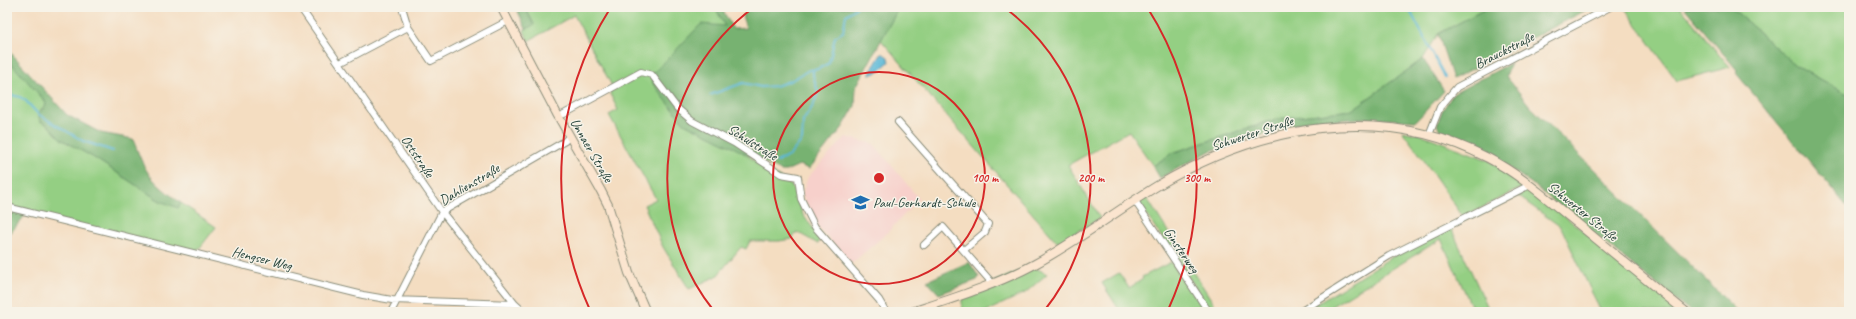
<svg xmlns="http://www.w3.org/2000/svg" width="1856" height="319" viewBox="0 0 1856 319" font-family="Caveat,sans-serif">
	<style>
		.built { fill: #f7d0cb }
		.green { fill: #94cf83; stroke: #5a865c }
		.forest { fill: #77b271; stroke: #4b7852 }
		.water { fill: #59b7d7; stroke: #3c7a86 }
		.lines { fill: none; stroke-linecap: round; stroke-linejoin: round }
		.stream { stroke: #59b7d7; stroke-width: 2 }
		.street-casing { stroke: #8a8d7a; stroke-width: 8 }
		.secondary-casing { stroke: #8a8d7a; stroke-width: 10 }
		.street { stroke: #fff; stroke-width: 6 }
		.secondary { stroke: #fbe5cf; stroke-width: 8 }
		.ring { fill: none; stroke: #d62828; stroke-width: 2 }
		.labels { text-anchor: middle; stroke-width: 3; stroke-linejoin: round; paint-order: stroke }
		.street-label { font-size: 14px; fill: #1f3d34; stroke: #f7f3e8 }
		.poi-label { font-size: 14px; fill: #1f3d34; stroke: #f7f3e8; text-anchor: start }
		.centre { fill: #d62828; stroke: #f7f3e8; stroke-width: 2 }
		.ring-label { font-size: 12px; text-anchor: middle; font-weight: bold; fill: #d62828; stroke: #f7f3e8; stroke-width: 3; stroke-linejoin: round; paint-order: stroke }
	</style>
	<rect width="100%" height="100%" fill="#f7f3e8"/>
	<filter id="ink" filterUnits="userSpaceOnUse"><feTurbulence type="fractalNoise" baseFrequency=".025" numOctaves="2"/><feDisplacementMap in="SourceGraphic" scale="8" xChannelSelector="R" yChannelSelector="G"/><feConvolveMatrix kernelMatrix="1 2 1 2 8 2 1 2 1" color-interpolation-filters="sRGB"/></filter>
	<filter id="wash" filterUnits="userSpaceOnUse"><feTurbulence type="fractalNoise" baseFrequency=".012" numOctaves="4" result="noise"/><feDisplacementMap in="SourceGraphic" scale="16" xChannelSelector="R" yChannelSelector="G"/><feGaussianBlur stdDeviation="0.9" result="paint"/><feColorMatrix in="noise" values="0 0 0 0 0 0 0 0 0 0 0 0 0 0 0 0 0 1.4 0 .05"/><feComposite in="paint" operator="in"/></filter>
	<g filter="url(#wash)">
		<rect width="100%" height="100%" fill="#f4ddc1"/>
		<!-- built -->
		<path class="built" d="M846,137L874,144L919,199L886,234L851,264L817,225L802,194L808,177Z"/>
		<!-- green -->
		<path class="green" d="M525,7H715L725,26L684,123L739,150L792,186L803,215L821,239L818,244L797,232L792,239L779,241H750L746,249L741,247L717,276L689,289L663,247L644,205L656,199L609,115L618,110L610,94L612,86L574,15L528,41L524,30L534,24Z
			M899,7H1489L1438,34L1423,59L1352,110L1276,119L1172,153L1153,166L1129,131L1068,165L1100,218L1058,243L881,40Z
			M1624,7H1680L1730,67L1677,81Z
			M1731,7H1849V95L1795,65Z
			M7,49L13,55L8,59L45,101L46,105L41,109V121L49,126L61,139L96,159L160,201L178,207L181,203L216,227L195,254L7,207Z
			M1402,131L1423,135L1488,160L1527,185L1463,217L1421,156Z
			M1529,187L1682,312H1601L1561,227L1515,194Z
			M1146,197L1219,312H1212L1138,202Z
			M1450,226L1490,312H1474L1441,239L1322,312H1304L1390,258Z
			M1171,262L1206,312L1120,311L1102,283L1119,273L1129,288L1143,279L1142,277Z
			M1032,266L1047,274L1025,293L985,312H962V295Z"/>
		<!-- forest -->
		<path class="forest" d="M516,7H525L534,25L526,29Z
			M715,7H721L733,29L746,28L742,16L753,7H899L856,87L855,106L843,127L809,169L799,165L786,171H781L684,123L653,84L652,75L701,24L725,26Z
			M1489,7H1592L1453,79L1438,34Z
			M1684,7H1731L1795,65L1849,95V209L1736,73L1737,70Z
			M13,55L67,115L101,133L133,139C146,175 150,180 181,203L178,208L160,201L96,159L61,139L49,126L40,121L38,114L46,105L45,101L7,59Z
			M1423,59L1444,91L1416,121L1364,118L1301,123L1210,151L1160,178L1153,166L1172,153L1276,119L1352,110Z
			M1511,63L1506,76L1529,105L1738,312H1691L1531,183L1489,154L1442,134L1437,125L1442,111L1453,94Z
			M16,209L28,212L7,237V220Z
			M969,262L979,277L977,280L939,294L927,281Z"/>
		<!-- water -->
		<path class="water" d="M882,53L888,57L889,62L876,73L870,75V72Z"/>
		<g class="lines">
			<!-- stream -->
			<path class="stream" d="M1408,7L1445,77
				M7,94L20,97L26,101L38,114L83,141L113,151
				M710,95L743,83L761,87L776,86L792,80L809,70L818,69L829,63L835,37L843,32L846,15L857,7
				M777,162L790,155L802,140L803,121L814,104L818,92L813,75V71"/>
		</g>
	</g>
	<g filter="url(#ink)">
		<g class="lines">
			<defs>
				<path id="street" d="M300,7L442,212L515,304L524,312
					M402,7L408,27L431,61L508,21
					M340,63L408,27
					M564,114L641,72L652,75L677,108L692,121L734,143L781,174L798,177L801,199L815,227L879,300L886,312
					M898,122L988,224L985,232L964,250
					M1429,135L1440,107L1457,87L1610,7
					M1135,201L1209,312
					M7,207L363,295L392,300L515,304
					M924,245L943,227L993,284
					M391,312L442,212L565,141L569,136
					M1300,312L1389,256L1530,185"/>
				<path id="secondary" d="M501,7L557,114L601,191L608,205L629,273L646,312
					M912,312C954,298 996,285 1035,264C1078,241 1116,211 1157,186C1259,126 1379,101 1488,158C1521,175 1548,200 1577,223C1613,253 1649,282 1686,312"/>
			</defs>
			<!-- street casing -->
			<use href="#street" class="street-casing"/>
			<!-- secondary casing -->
			<use href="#secondary" class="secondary-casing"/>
			<!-- street -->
			<use href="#street" class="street"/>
			<!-- secondary -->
			<use href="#secondary" class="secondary"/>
		</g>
	</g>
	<!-- distance rings -->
	<g class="ring">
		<circle cx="879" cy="178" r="106"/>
		<path d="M714 311A212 212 0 0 1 753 8M1005 8A212 212 0 0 1 1044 311"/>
		<path d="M590 310A318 318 0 0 1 611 7M1147 7A318 318 0 0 1 1168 310"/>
	</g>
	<!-- icons -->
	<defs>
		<symbol id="school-bare" viewBox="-9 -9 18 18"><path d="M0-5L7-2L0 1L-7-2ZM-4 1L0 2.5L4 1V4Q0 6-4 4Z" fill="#1f6fb2" stroke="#f7f3e8" stroke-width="2.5" paint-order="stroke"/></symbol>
	</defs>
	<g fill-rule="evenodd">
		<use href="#school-bare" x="848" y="190" width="25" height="25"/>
	</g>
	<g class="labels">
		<!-- street labels -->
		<g class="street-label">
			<text transform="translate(1504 50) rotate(-27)" y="5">Brauckstraße</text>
			<text transform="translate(1252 133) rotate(-18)" y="5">Schwerter Straße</text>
			<text transform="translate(753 142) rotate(32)" y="5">Schulstraße</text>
			<text transform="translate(592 150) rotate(60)" y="5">Unnaer Straße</text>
			<text transform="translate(418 156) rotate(56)" y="5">Oststraße</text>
			<text transform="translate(469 184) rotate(-31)" y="5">Dahlienstraße</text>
			<text transform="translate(1583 211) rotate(39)" y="5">Schwerter Straße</text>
			<text transform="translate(1182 250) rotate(56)" y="5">Ginsterweg</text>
			<text transform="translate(262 258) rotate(14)" y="5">Hengser Weg</text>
		</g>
		<!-- poi labels -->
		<g class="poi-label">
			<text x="873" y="207">Paul-Gerhardt-Schule</text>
		</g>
	</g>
	<circle cx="879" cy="178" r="6" class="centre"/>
	<g class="ring-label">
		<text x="985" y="182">100 m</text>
		<text x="1091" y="182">200 m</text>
		<text x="1197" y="182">300 m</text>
	</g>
	<!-- margin -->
	<rect width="1856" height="319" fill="none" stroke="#f7f3e8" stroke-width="24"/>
</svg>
